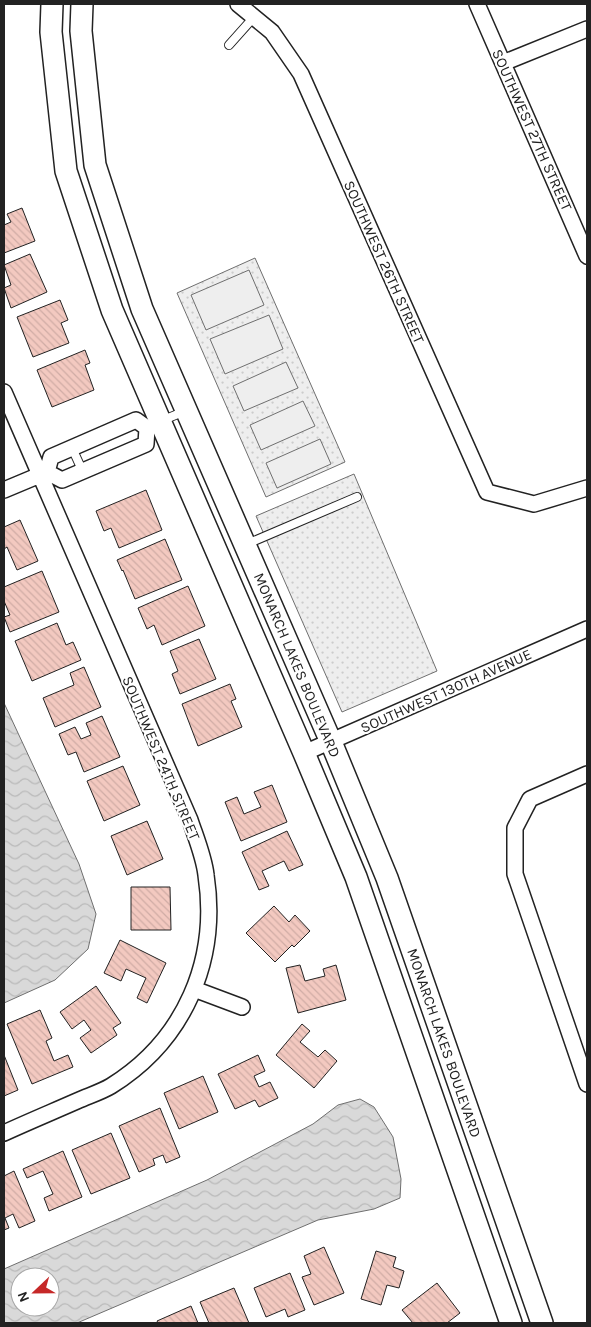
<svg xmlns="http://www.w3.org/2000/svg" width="591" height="1327" viewBox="0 0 591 1327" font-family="Karla,sans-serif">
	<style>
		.park { fill: url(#park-dots); stroke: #6f6f6f }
		.pitch { fill: #eee; stroke: #6f6f6f }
		.water { fill: url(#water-waves); stroke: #6f6f6f; fill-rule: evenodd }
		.building { fill: url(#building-back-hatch); stroke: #222 }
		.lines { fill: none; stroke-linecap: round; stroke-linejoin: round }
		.lane-casing { stroke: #222; stroke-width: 10 }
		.street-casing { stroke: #222; stroke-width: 18 }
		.secondary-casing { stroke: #222; stroke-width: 24 }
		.lane { stroke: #fff; stroke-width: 8 }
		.street { stroke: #fff; stroke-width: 15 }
		.secondary { stroke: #fff; stroke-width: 21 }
		.labels { text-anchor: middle; stroke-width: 4; stroke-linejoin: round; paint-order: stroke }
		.street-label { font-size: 15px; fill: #222; stroke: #fff }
	</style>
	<defs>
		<pattern id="park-dots" width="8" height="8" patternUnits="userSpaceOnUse" patternTransform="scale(1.25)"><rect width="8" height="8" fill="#eee"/><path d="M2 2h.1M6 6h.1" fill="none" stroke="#ccc" stroke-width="1.8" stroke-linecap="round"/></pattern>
		<pattern id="water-waves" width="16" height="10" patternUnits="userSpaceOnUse" patternTransform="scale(1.25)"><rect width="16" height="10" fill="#d9d9d9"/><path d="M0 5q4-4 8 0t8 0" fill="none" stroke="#bababa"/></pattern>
		<pattern id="building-back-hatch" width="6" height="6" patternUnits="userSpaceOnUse" patternTransform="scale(1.25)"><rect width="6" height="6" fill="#f3c9c0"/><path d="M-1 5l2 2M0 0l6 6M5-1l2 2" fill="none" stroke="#d0aca5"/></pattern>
	</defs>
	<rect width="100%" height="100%" fill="#fff"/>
	<!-- park -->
	<path class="park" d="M255,258L345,462L266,497L177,293Z
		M354,474L437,671L342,712L256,516Z"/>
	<!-- pitch -->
	<path class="pitch" d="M249,270L264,305L206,330L191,295Z
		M269,315L283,349L225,374L210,339Z
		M286,362L298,388L244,411L233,386Z
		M303,401L315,426L261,450L250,425Z
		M320,439L331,464L277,488L266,463Z"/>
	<!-- water -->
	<path class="water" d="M4,703L79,864L96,914L88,949L55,980L4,1003Z
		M360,1099L374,1107L393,1137L401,1179L400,1198L374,1209L318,1220L77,1323H4V1269L207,1180L313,1124L338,1105ZM20,1277H50V1307H20Z"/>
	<!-- building -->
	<path class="building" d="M22,208L35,241L4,253V225L11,222L7,214Z
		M30,254L47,292L11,308L4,288L11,285L4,265Z
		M60,300L68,320L61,323L69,343L33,357L17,317Z
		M85,350L90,363L85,365L94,390L52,407L37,370Z
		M146,490L162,530L119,548L111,528L104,531L96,511Z
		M20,520L38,561L17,570L7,547L4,549V527Z
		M165,539L182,580L135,599L123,570L122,571L117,560Z
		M42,571L59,612L10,632L4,617L10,615L4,601V587Z
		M188,586L205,626L162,645L154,625L147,629L138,608Z
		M57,623L66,645L73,642L81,660L32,681L15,641Z
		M199,639L216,679L180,694L172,674L178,671L170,651Z
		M84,667L101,707L55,727L43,698L74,685L70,673Z
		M230,684L236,699L231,701L242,727L198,746L182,704Z
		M102,716L120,757L84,772L76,752L68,755L59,734L75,727L81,739L91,735L86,723Z
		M123,766L140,805L104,821L87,781Z
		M272,785L287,822L241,841L225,802L237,797L244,814L261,807L254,792Z
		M147,821L163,859L127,875L111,836Z
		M287,831L303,865L289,871L284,861L262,871L269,886L259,890L242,852Z
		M131,887H170L171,930H131Z
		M274,906L289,922L295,915L310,931L294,947L292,945L275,962L246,933Z
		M120,940L166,963L147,1003L137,998L146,978L126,969L121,981L104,973Z
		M300,965L305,981L325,976L323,969L336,965L346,1000L298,1013L286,968Z
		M96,986L121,1023L113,1028L117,1035L91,1053L80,1038L91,1030L84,1020L72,1029L60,1012Z
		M40,1010L52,1038L46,1041L54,1061L68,1055L73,1067L32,1084L7,1024Z
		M302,1024L310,1031L300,1042L318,1057L325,1050L337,1061L314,1088L276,1055Z
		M4,1055L18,1090L4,1096Z
		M258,1055L265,1071L254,1076L259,1087L270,1082L278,1098L259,1107L255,1100L235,1109L218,1074Z
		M203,1076L218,1112L179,1129L164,1093Z
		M160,1108L180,1157L166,1163L163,1155L153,1159L155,1165L139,1172L119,1126Z
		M111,1133L130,1178L91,1194L72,1150Z
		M63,1151L82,1197L49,1211L44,1198L53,1194L43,1171L27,1178L23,1169Z
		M14,1171L35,1221L19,1228L13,1214L5,1218L9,1228L4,1230V1176Z
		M324,1247L344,1293L314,1305L302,1277L311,1274L304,1256Z
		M376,1251L396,1257L393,1267L404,1271L399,1288L387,1285L381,1305L361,1299Z
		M290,1273L305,1310L288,1317L285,1309L266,1317L254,1288Z
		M437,1283L460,1313L447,1323H413L402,1310Z
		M234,1288L249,1323H209L200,1302Z
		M191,1306L198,1323H158L157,1321Z"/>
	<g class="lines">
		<defs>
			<path id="lane" d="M229,45L254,17
				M161,421L185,411
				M72,448L83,472
				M247,544L357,497"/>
			<path id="street" d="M238,4L272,32L301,74L487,492L534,504L587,488
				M477,4L587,256
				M503,63L587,29
				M4,392L190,820C196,838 204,857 206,875C219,960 185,1040 111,1086C101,1092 88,1096 77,1101C52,1112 28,1122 4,1133
				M136,420L147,428L146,444L62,480L47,472L51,457Z
				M4,490L47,472
				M304,753L587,629
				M587,774L530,799L515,828V874L587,1084
				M194,989L242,1007"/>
			<path id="secondary" d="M52,4L51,32L66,171L112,310L304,753L356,877L511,1323
				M82,4L81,31L95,165L142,309L331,742L387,878L542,1323"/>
		</defs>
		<!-- lane casing -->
		<use href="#lane" class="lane-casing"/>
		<!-- street casing -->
		<use href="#street" class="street-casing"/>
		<!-- secondary casing -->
		<use href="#secondary" class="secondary-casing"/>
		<!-- lane -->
		<use href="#lane" class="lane"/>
		<!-- street -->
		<use href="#street" class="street"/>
		<!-- secondary -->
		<use href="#secondary" class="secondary"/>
	</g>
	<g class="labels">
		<!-- street labels -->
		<g class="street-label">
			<text transform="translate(532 130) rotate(66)" y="5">SOUTHWEST 27TH STREET</text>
			<text transform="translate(384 262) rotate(66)" y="5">SOUTHWEST 26TH STREET</text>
			<text transform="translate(297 665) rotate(67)" y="5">MONARCH LAKES BOULEVARD</text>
			<text transform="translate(446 691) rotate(-24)" y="5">SOUTHWEST 130TH AVENUE</text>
			<text transform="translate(161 758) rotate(67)" y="5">SOUTHWEST 24TH STREET</text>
			<text transform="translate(444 1043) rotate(71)" y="5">MONARCH LAKES BOULEVARD</text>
		</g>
	</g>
	<!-- border -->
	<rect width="591" height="1327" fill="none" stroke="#222222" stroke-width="10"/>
	<!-- north arrow -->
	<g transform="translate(35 1292) rotate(248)"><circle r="24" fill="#ffffff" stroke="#a7a7a7"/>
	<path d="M0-4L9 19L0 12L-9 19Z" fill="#c62828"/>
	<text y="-8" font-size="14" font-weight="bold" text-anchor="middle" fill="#222222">N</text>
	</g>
</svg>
